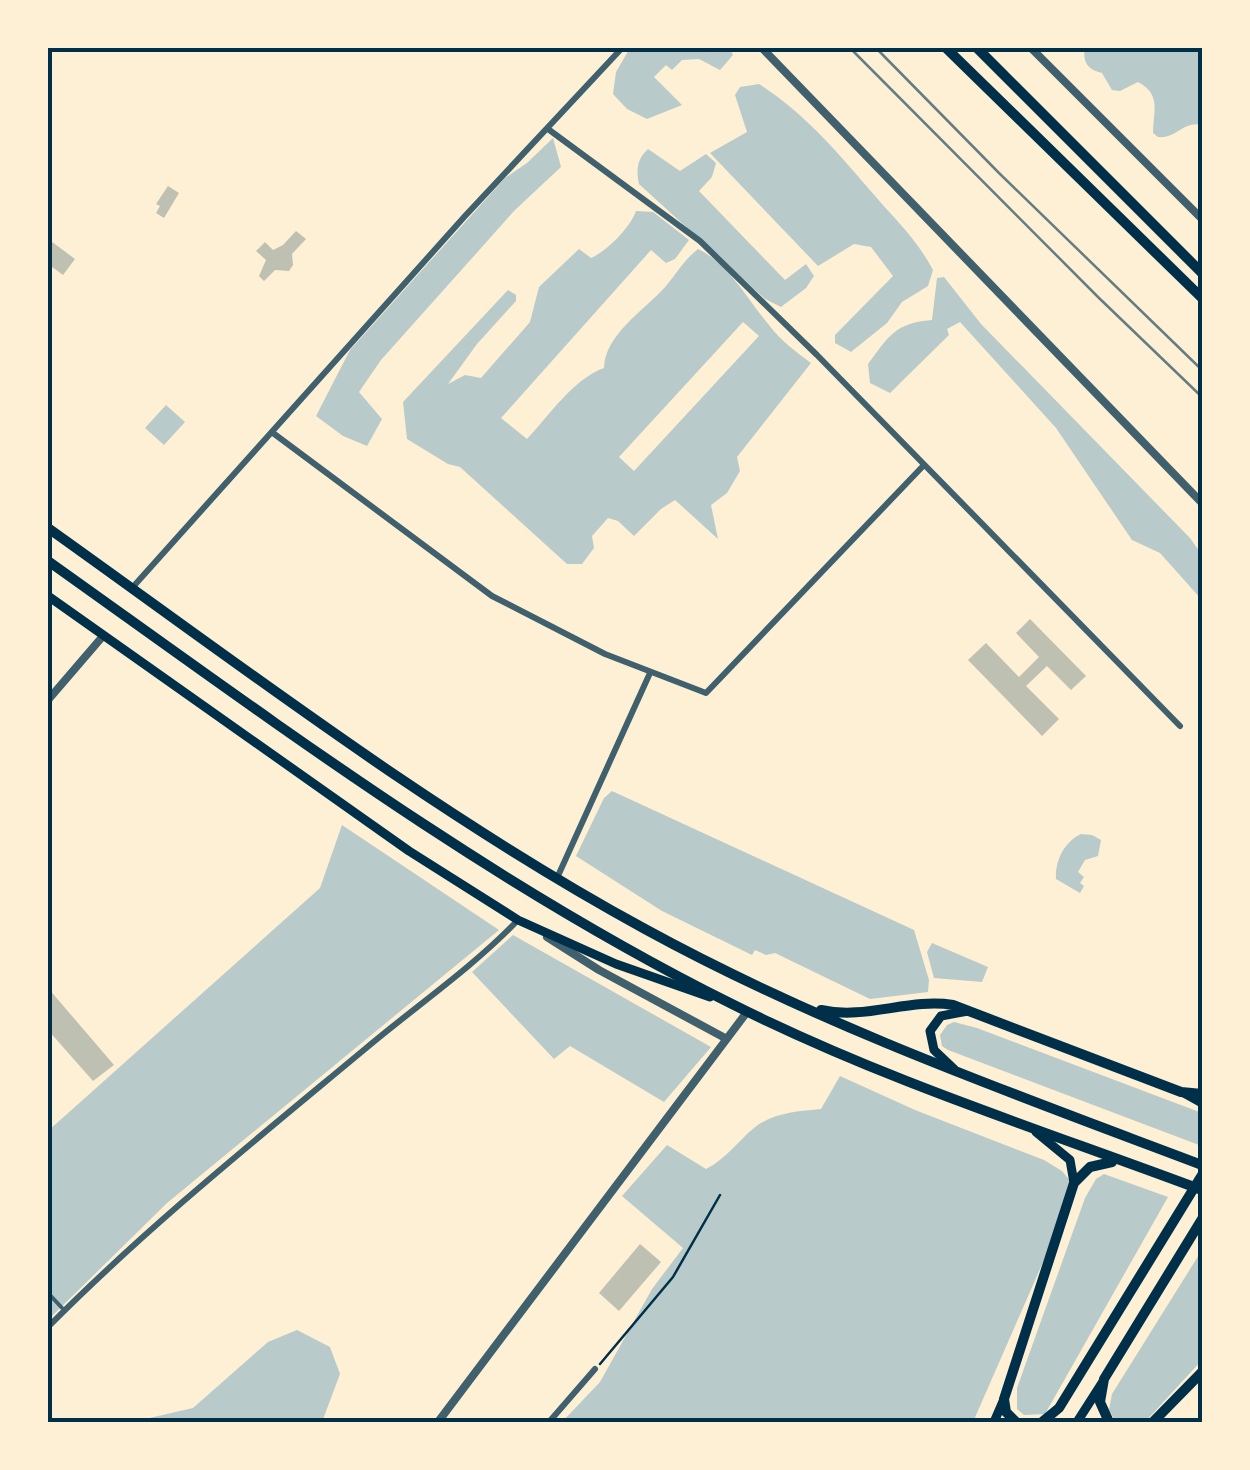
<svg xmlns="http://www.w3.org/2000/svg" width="1250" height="1470" viewBox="0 0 1250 1470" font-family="Arial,sans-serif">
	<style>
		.green { fill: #b9caca; fill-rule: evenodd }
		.building { fill: #bec0b2 }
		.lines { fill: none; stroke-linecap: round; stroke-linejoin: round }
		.path { stroke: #003049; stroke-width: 2.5 }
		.service { stroke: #3f606c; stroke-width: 4 }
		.minor { stroke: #3f606c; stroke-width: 6 }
		.tertiary { stroke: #3f606c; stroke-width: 8 }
		.secondary { stroke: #003049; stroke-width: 9 }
		.primary { stroke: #003049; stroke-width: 10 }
		.rail { stroke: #657d81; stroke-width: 2.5 }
		.neatline { fill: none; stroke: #003049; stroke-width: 4 }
	</style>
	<rect width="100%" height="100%" fill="#fdf0d5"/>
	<!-- green -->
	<path class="green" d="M630,48H730L733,55L720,70L699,59L682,60L672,70L666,65L654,77L682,105L647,119L627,109L613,94L616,72Z
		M1085,48H1202V125C1184,120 1176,139 1158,137L1153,133C1153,111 1162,95 1138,82L1120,91L1112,90L1102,73C1088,70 1082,62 1085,48Z
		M759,84C806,114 839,154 876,197C899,224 915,237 933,270L928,286L902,302L887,323L851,352L835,343V335L893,276L871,247L854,244L818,266L710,153L747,132L735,95L740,87Z
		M553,138L561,167L515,210L381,360L359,392L382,419L367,446L343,436L316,416L350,350L505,178L527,163Z
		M648,149L680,171L706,154L716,163L712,177L699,191L785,280L806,264L814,276L806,288L781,307L765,299L639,184C636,170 637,159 648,149Z
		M636,211L653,212L689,240L675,259L666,263L651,250L501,418L527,439C549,416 573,379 604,368C605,334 645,310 666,286C677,273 684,260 698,249C730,265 747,299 769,325C780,340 796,352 811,363L737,457L740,471L727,493L711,505L718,539L675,500L661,509L634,536L618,521L608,518L592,536L594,548L582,564H567L460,467L448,464L407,439L403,402L508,290L516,295V301L477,344L448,384L465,375L481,378L530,322L539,287L579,249L591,258C607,251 630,228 636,211ZM743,322L759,336L634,471L619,457Z
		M944,277L981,324L1190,538L1202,555V600L1160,553L1132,540L1056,428L960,322L947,329L949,335L890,393L870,383L868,364C889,336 895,323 932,320L937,278Z
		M166,405L185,422L164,445L145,428Z
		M612,791L914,930L929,980L928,992L870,999L775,953L766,955L755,950L752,955L662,911L576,856L604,798Z
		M342,825L499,930L167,1203L48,1320V1131L320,888Z
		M1081,834L1092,835L1101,840L1098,856L1085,860L1078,872L1084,877L1080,883L1084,886L1080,893L1056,879C1055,861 1064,842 1081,834Z
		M513,935L711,1047L664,1102L570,1046L554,1059L472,972Z
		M932,943L988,967L982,982L934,978L927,952Z
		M954,1022L977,1028L1202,1113V1139L1199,1145L948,1050L942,1046L940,1035L947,1025Z
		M840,1076L915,1110L1044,1160L1062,1171L1072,1183L1054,1237L973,1422H562L600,1382L652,1289L683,1248L622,1196L667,1145L706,1169C726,1159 737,1142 754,1128C772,1113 799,1111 821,1109Z
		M1104,1174L1168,1197L1045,1414L1024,1415L1017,1409V1388L1085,1198L1096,1179Z
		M1202,1250V1360L1145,1422H1116L1109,1410L1112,1394Z
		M297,1330L330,1347L340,1374L322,1422H132L193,1408L268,1342Z"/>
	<!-- building -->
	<path class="building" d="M168,186L179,193L164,218L156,213L160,206L156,204Z
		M296,231L306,239L292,254L293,265L289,271L275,270L264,281L259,276L266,260L256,251L265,242L273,250L283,245Z
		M48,239L75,259L63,275L48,264Z
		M1030,619L1086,676L1071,690L1047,666L1026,686L1059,719L1042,736L968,660L986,643L1019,677L1039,657L1016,633Z
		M48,988L114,1065L93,1081L48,1030Z
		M640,1244L661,1262L619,1311L599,1293Z"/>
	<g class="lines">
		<!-- path -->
		<path class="path" d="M600,1364L673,1277L720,1195"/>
		<!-- service -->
		<path class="service" d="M48,1293L64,1310"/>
		<!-- minor -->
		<path class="minor" d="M548,129L700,241L817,355L1180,726
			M273,433L492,596L605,654L706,693L924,465
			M132,588L465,216L622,48
			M557,878L650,673
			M48,1327C146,1228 258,1138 365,1049C416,1006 472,968 518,920
			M549,1422L595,1369"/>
		<!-- tertiary -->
		<path class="tertiary" d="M762,48L1202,503
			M1031,48L1202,219
			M48,700L103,636
			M547,937L599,970L725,1038
			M438,1422L747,1012"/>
		<!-- secondary -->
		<path class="secondary" d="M48,596L409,851L518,920L616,964L710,997
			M954,1069L934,1050L930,1031L941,1016L968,1011
			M1184,1093L1202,1103
			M1036,1132L1070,1160L1074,1183
			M994,1422L1004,1399
			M1077,1422L1102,1383"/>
		<!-- primary -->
		<path class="primary" d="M946,48L1202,298
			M977,48L1202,273
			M48,528C243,667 434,814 645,929C822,1026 1014,1094 1202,1165
			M48,561C270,719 487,882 732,1004C883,1080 1045,1131 1202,1190
			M821,1010C866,1020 909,998 953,1005L1181,1092L1202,1094
			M1016,1422L1006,1412L1004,1399L1074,1183L1090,1167L1112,1162
			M1042,1422L1059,1408L1202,1175
			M1109,1422L1100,1402L1104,1379L1202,1219
			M1153,1422L1202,1372"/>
		<!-- rail -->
		<path class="rail" d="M850,48L1099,298L1202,397
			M876,48L999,173L1202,370"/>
	</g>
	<!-- border -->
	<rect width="1250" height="1470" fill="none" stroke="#fdf0d5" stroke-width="100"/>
	<rect x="50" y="50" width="1150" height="1370" class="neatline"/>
</svg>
